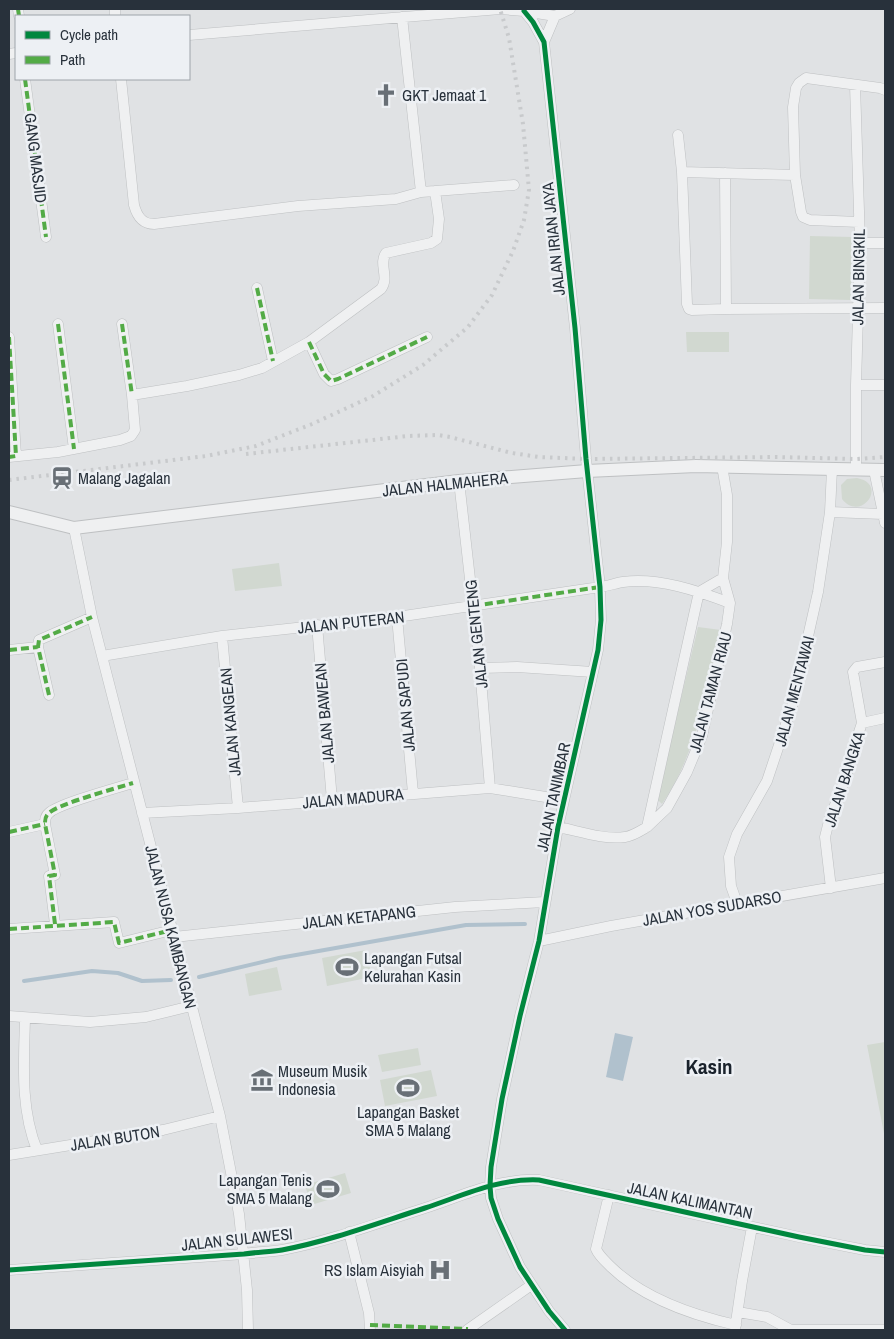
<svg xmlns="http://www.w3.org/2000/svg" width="894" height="1339" viewBox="0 0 894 1339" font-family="'Archivo Narrow',sans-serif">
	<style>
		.green { fill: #d1d8d0 }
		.water { fill: #b0c1cd }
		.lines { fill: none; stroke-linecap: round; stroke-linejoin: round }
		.stream { stroke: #b0c1cd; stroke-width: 4 }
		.minor-casing { stroke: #bec0c2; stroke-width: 11 }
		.tertiary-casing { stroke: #bec0c2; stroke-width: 14 }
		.minor { stroke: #eff0f1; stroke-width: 10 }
		.tertiary { stroke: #eff0f1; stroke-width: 12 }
		.rail { stroke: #c8cacc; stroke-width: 4; stroke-dasharray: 2.5 5; stroke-linecap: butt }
		.quiet { stroke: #53ab46; stroke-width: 4; stroke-dasharray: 8 4; stroke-linecap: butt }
		.cycleway-casing { stroke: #edf0f4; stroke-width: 8 }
		.cycleway { stroke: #00873e; stroke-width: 5 }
		.labels { text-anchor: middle; stroke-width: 5; stroke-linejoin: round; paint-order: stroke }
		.poi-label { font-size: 16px; fill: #28313b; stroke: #edf0f4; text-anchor: start }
		.street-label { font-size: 16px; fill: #28313b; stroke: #edf0f4 }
		.district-label { font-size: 21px; font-weight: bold; fill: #1a222c; stroke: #edf0f4 }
	</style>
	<rect width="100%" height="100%" fill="#e0e2e4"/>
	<!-- green -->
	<path class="green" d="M810,236L852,237L851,300L809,299Z
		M686,332H729V352H687Z
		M857,478C889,484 861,523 842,499L841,485L847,479Z
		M279,563L282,586L235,591L232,569Z
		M698,627L721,630C707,689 697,753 662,804L657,799Z
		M366,950L372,977L327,986L322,958Z
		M277,967L282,990L249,996L245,974Z
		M885,1042V1139L867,1045Z
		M418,1048L421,1065L382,1072L378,1055Z
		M431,1070L437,1096L385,1106L380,1080Z
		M345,1173L351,1193L311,1205L305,1185Z"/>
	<!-- water -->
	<path class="water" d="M615,1033L633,1037L623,1081L606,1077Z"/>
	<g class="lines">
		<!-- stream -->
		<path class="stream" d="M199,977L279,958L466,925L525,924
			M24,981L92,971L118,973L142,981L171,980"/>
		<defs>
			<path id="minor" d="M18,9L19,16
				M115,9V16
				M524,11L533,22L544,42L575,328L586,459L600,587L601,620L598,650L558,827L539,941L520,1016L502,1099L491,1167L490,1186L491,1198L498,1219L520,1267L549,1311L565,1330
				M555,16L570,9
				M402,17L421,192
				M189,35L500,9L524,11L555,16
				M544,42L555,16
				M9,54L16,53
				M25,79L46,237
				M121,79L134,205C137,216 142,224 154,224L298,206L396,199L421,192L435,191L439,219L437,239L431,243L386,253C378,264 390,277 381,289L309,342L262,368L239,375L187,386L132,395
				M855,85L860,243L856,385V470
				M678,135L682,172
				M725,173L726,309
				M795,175L682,172L687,304L689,309L692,310L726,309L885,308
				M435,191L514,185
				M859,222L810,220L803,217L801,212L795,175L793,107L796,88L799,83L806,78L880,88L885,90
				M860,243H885
				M257,288L273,361
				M58,324L74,449
				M9,337L16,456
				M309,342L324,374L331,381L338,379L427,337
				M856,385H885
				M9,457L58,452L120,440L131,436L135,430L132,395L122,324
				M722,466L727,495V542L723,578L730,603L727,624L702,736L687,772L667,808L647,827L699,592L723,578
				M874,470L885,523
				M459,481L480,668L490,788
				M830,512L883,514
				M74,528L92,617L220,1116L239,1214L247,1290L248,1330
				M397,617L413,793
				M317,625L332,800
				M222,636L238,808
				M9,650L38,647
				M102,656L222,636L397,617L600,587C608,586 616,583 623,582C658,577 698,591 730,603
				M480,668L517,667L593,672
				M49,695L38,647L39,640L92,617
				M862,723L853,672L857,667L885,662
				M142,813L238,808L490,788L564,800
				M558,827C579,831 603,840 625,837C633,836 640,831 647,827
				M9,832L45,824
				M831,888L825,837L829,821L850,765L854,747L862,723L885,718
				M737,903L731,886L729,857L737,834L767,781L793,703L818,592L830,512L832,469
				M55,924L49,876L55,875L45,824C45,820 45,816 49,813C58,804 117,788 133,783
				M9,929L114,922L119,943L172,930
				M174,937L455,907L545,902
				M539,941L611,926L885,878
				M9,1016L90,1022L146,1017L191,1006
				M25,1018C24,1062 20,1108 37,1150
				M9,1155L163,1130L220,1116
				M609,1195L596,1249C599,1256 605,1261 611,1267C644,1299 692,1315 736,1325
				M349,1232L369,1313L370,1330
				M9,1270L244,1254C257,1252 270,1252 282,1250C330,1241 378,1223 425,1208C462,1196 498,1178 539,1180L799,1237L865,1250L885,1252
				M738,1312L767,1317L791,1330
				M735,1329L742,1281L752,1227
				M467,1330L530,1286
				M790,1330H885"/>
			<path id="tertiary" d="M9,512L74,528L459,481L587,471L696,466L885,470"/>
		</defs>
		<!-- minor casing -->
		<use href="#minor" class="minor-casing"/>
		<!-- tertiary casing -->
		<use href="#tertiary" class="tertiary-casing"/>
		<!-- minor -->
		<use href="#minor" class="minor"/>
		<!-- tertiary -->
		<use href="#tertiary" class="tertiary"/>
		<!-- rail -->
		<path class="rail" d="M246,454L408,436L438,435L450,437L512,453L539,457L586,459L776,457L857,459L885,457
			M9,480L206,456L256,446L312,424L373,396L423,365L468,327L492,295L513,251L524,220L529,190L523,124L509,38L500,9"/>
		<!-- quiet -->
		<path class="quiet" d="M18,9L19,16
			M25,79L46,237
			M257,288L273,361
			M58,324L74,449
			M122,324L132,395
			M9,337L16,456L9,457
			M309,342L324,374L331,381L338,379L427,337
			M473,606L600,587
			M9,650L38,647
			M49,695L38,647L39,640L92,617
			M9,832L45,824
			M55,924L49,876L55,875L45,824C45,820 45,816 49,813C58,804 117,788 133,783
			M9,929L114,922L119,943L172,930
			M370,1325L468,1329"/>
		<defs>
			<path id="cycleway" d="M524,11L533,22L544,42L575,328L586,459L600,587L601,620L598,650L558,827L539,941L520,1016L502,1099L491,1167L490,1186L491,1198L498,1219L520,1267L549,1311L565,1330
				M9,1270L244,1254C257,1252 270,1252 282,1250C330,1241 378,1223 425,1208C462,1196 498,1178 539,1180L799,1237L865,1250L885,1252"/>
		</defs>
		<!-- cycleway casing -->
		<use href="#cycleway" class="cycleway-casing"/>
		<!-- cycleway -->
		<use href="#cycleway" class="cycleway"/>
	</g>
	<!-- icons -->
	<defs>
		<symbol id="church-bare" viewBox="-9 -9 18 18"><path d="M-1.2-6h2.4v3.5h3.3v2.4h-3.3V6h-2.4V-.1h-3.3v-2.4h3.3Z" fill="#686f76" stroke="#edf0f4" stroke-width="2.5" paint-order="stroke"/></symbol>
		<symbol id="station-bare" viewBox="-9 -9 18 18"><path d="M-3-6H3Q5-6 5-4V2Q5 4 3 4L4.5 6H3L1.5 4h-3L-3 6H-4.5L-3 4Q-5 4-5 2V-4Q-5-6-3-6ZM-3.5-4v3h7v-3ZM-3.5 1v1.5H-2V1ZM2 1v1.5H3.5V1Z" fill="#686f76" stroke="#edf0f4" stroke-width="2.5" paint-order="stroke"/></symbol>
		<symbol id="stadium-bare" viewBox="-9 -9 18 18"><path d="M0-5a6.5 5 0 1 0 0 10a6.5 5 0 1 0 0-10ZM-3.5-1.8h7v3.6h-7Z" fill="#686f76" stroke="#edf0f4" stroke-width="2.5" paint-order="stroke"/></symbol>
		<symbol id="museum-bare" viewBox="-9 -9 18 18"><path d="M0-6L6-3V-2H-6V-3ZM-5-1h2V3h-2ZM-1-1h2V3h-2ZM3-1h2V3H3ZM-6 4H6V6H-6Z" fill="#686f76" stroke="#edf0f4" stroke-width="2.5" paint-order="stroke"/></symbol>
		<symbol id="hospital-bare" viewBox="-9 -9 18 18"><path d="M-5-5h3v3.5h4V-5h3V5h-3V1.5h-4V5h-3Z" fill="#686f76" stroke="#edf0f4" stroke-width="2.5" paint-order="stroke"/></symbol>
	</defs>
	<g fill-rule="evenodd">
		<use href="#church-bare" x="370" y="79" width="32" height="32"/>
		<use href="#station-bare" x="46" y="462" width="32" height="32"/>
		<use href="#stadium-bare" x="331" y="951" width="32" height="32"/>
		<use href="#museum-bare" x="246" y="1064" width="32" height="32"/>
		<use href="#stadium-bare" x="392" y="1072" width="32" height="32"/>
		<use href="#stadium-bare" x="312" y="1173" width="32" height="32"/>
		<use href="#hospital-bare" x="424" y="1254" width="32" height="32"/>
	</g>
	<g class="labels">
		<!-- poi labels -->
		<g class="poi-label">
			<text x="402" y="101">GKT Jemaat 1</text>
			<text x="78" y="484">Malang Jagalan</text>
			<text x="364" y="964">Lapangan Futsal<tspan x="364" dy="18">Kelurahan Kasin</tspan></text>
			<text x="278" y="1077">Museum Musik<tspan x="278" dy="18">Indonesia</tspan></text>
			<text x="408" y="1118" text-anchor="middle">Lapangan Basket<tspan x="408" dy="18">SMA 5 Malang</tspan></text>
			<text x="312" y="1186" text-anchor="end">Lapangan Tenis<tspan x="312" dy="18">SMA 5 Malang</tspan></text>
			<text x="424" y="1276" text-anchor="end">RS Islam Aisyiah</text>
		</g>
		<!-- street labels -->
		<g class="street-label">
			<text transform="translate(36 158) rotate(83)" y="6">GANG MASJID</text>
			<text transform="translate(553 239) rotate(-96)" y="6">JALAN IRIAN JAYA</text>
			<text transform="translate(858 277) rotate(-89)" y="6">JALAN BINGKIL</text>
			<text transform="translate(445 484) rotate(-6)" y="6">JALAN HALMAHERA</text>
			<text transform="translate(351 622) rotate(-6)" y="6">JALAN PUTERAN</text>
			<text transform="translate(476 634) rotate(-96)" y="6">JALAN GENTENG</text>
			<text transform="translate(794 691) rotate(-75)" y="6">JALAN MENTAWAI</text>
			<text transform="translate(710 692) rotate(-75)" y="6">JALAN TAMAN RIAU</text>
			<text transform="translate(405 705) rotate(-95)" y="6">JALAN SAPUDI</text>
			<text transform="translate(324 713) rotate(-95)" y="6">JALAN BAWEAN</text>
			<text transform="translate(230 722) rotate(-95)" y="6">JALAN KANGEAN</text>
			<text transform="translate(844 779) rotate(-72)" y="6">JALAN BANGKA</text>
			<text transform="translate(553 797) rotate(-78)" y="6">JALAN TANIMBAR</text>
			<text transform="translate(353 798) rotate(-5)" y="6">JALAN MADURA</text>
			<text transform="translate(712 908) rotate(-10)" y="6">JALAN YOS SUDARSO</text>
			<text transform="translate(359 917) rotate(-6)" y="6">JALAN KETAPANG</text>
			<text transform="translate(171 927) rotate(76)" y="6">JALAN NUSA KAMBANGAN</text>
			<text transform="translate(115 1138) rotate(-9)" y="6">JALAN BUTON</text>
			<text transform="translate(690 1200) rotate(12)" y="6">JALAN KALIMANTAN</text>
			<text transform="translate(237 1239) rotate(-6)" y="6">JALAN SULAWESI</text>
		</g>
		<!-- district labels -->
		<g class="district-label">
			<text x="709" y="1074">Kasin</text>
		</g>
	</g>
	<!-- border -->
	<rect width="894" height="1339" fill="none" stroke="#28313b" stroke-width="20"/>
	<!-- legend -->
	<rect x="15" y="15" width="175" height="65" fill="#edf0f4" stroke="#9ea4aa"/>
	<rect x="25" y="31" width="25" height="8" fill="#00873e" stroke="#9ea4aa"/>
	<text x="60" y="40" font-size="15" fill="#28313b">Cycle path</text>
	<rect x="25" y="56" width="25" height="8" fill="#53ab46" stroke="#9ea4aa"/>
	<text x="60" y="65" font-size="15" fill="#28313b">Path</text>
</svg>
